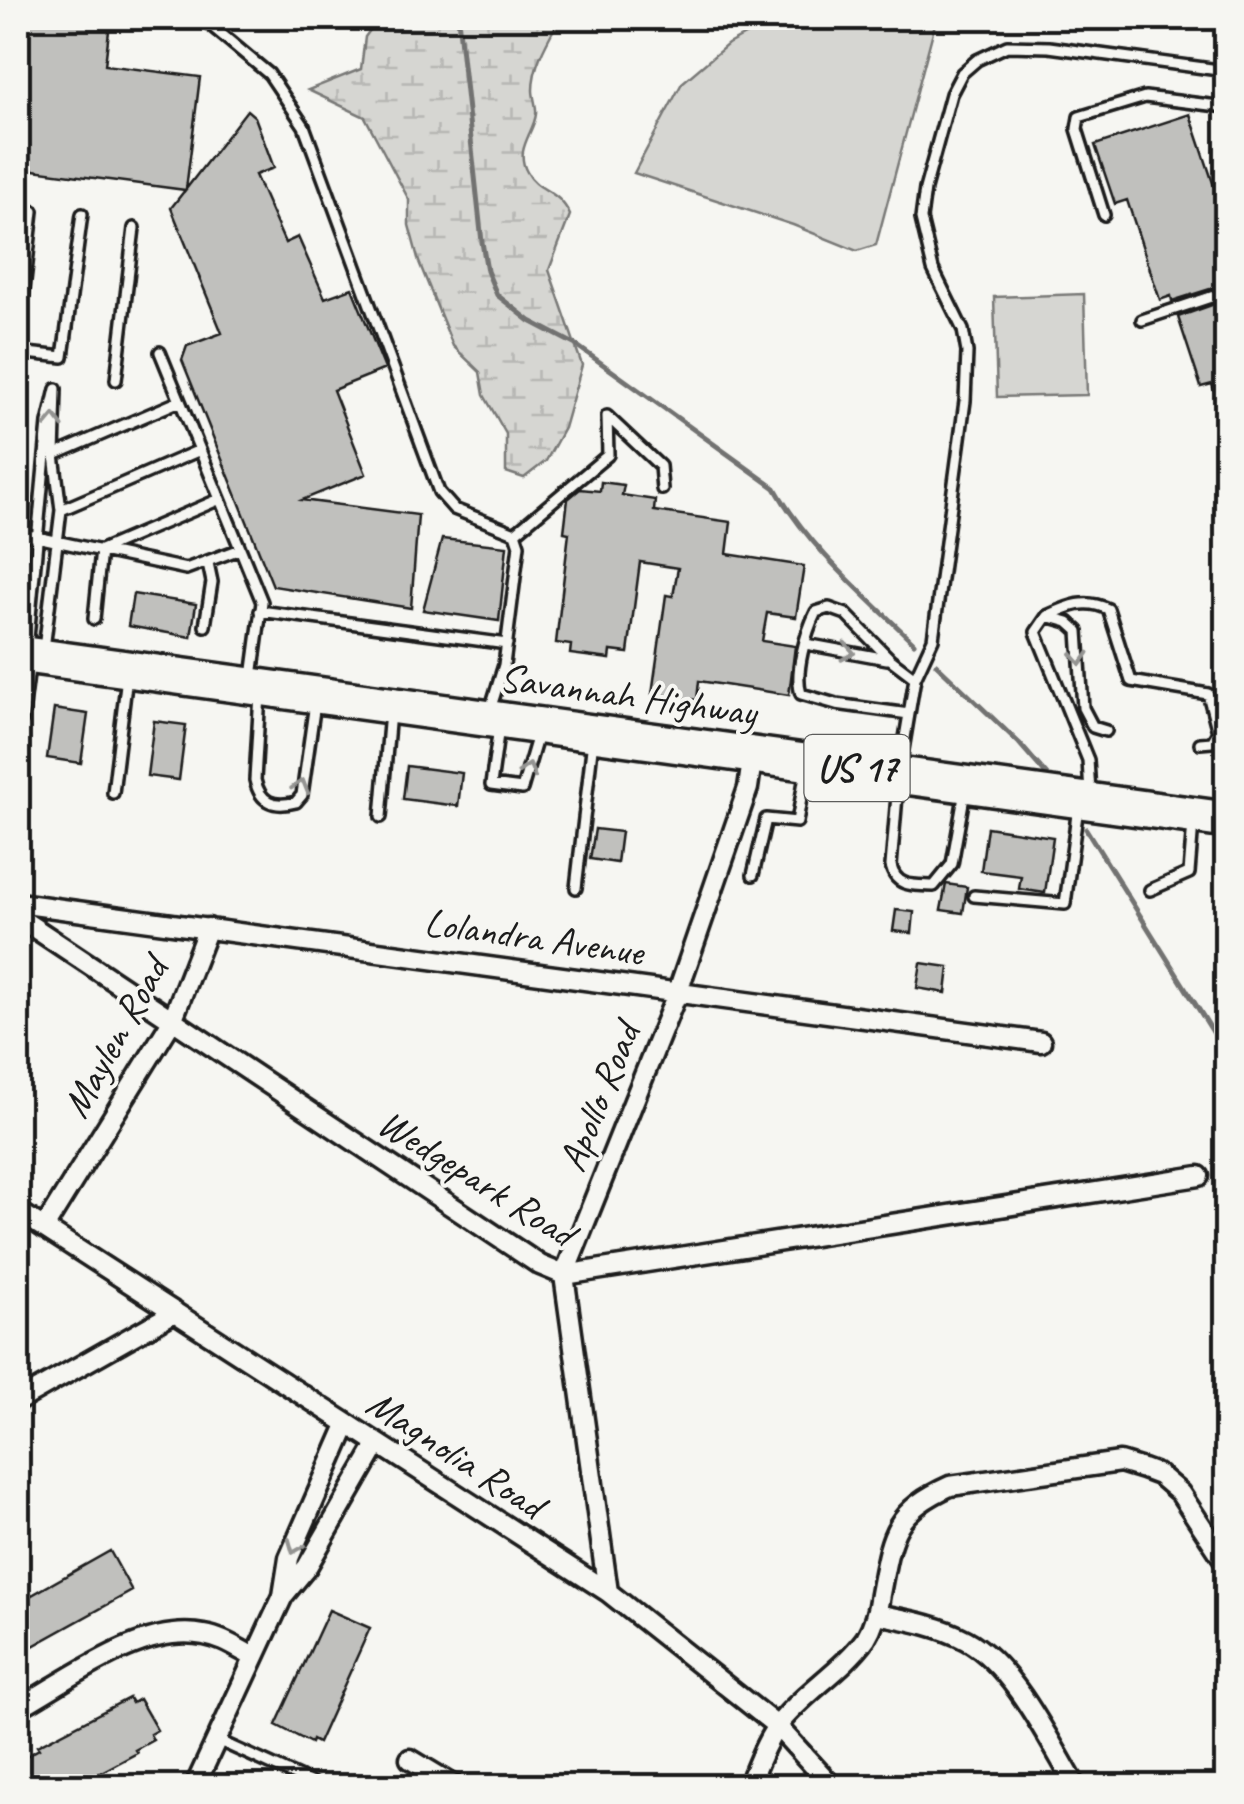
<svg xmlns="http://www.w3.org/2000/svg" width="1244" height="1804" viewBox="0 0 1244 1804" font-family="Caveat,sans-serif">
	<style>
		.green { fill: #d6d6d2; stroke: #797977; stroke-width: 2.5 }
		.wetland { fill: url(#wetland-marsh); stroke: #797977; stroke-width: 2.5 }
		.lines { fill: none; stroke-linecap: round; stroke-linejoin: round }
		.stream { stroke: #727271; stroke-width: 5 }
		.building { fill: #c0c0bd; stroke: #1c1c1c; stroke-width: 2.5 }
		.lane-casing { stroke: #1c1c1c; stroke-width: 16 }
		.street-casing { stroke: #1c1c1c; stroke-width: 25 }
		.highway-casing { stroke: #1c1c1c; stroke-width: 42 }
		.path { stroke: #1c1c1c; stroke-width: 4; stroke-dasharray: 10 8; stroke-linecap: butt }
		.lane { stroke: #f6f6f2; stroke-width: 9 }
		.street { stroke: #f6f6f2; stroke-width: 18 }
		.highway { stroke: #f6f6f2; stroke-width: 35 }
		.oneway { stroke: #949492 }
		.labels { text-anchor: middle; stroke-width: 8; stroke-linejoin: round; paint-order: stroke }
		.shield { fill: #f6f6f2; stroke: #5d5d5c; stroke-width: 2.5 }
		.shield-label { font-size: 38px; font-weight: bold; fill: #1c1c1c }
		.street-label { font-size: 40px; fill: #1c1c1c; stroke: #f6f6f2 }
	</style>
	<defs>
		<pattern id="wetland-marsh" width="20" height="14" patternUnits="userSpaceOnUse" patternTransform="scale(2.5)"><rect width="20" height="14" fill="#d6d6d2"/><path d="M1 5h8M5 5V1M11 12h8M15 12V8" fill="none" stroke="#b7b7b4"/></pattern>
	</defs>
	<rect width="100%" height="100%" fill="#f6f6f2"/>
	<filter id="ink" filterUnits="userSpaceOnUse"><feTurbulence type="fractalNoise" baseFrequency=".01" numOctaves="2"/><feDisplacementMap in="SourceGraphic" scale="20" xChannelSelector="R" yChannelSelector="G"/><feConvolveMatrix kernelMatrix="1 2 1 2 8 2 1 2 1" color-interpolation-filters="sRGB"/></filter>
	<g filter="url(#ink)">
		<!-- green -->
		<path class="green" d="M777,18H858L935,24L876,245L857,251L793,225L634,173L682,83L728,44Z
			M1084,294L1087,395L997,397L994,297Z"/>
		<!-- wetland -->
		<path class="wetland" d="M379,18H560C548,40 533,64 533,90C533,98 537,106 536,114C534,133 514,149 527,172C538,193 558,188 570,215L549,270L582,365L564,428L546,461L524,478L506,472V434L484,395L480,372L453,346L419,262L409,225V200L365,117L308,90L361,69L365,37Z"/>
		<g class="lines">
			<!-- stream -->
			<path class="stream" d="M458,18L482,242L487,271L497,295L530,321L576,345L775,488C809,548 865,595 914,643
				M936,664L1019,743L1052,781
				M1086,829L1226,1053"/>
		</g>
		<!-- building -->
		<path class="building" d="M18,18H71L110,22L105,65L200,77L186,189L247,110L255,117L274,168L255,175L285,243L298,237L325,298L352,288L385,369L333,390L366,474L302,500L418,515L411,608L273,586L182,360L187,346L222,333L171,208L185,190L18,168Z
			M1190,114L1214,186L1226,182V240L1216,243L1226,284L1172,301L1171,296L1160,300L1127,200L1115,204L1095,145Z
			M1226,300V420L1224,421L1212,384L1201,387L1178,317Z
			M601,482L624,485L622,495L655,500L654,511L731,522L727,554L804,566L796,617L767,613L762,641L795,646L789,695L699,681L697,700L652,694L666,595L673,596L678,568L640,562L628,653L611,651L610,659L570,654L571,645L556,643L569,533L564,532L568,499L580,489L600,491Z
			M442,539L507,546L499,621L423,610Z
			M133,594L196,604L191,637L128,626Z
			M54,709L88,714L81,763L47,758Z
			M154,721L186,725L179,780L147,776Z
			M407,766L462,773L458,806L403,799Z
			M987,827L1053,837L1045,893L1019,889L1021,876L981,871Z
			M595,829L621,832L617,863L590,859Z
			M946,884L967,887L963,913L941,910Z
			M896,910L914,912L912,933L893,931Z
			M921,963L949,967L946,993L917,988Z
			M110,1551L132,1591L22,1652L18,1645V1575L30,1596Z
			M329,1610L370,1628L318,1743L312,1740L311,1743L276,1725Z
			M129,1698L132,1703L139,1699L157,1730L150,1734L153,1740L135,1750L137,1753L75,1786H26L18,1772V1767L23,1764L21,1759L39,1749L37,1746Z"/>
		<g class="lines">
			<defs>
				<path id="lane" d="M202,18L269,74L304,126L439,492L454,509L515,533L519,545L504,665L490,710
					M1104,215L1077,129L1079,117L1145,97L1226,107
					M1142,320L1226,292
					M18,342L33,211
					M18,352L63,357L82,214
					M160,352L262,602L252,677
					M116,380L134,228
					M54,455L180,401
					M61,510L200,450
					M18,533L186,569L240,549
					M515,533L608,455L607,416L660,466L662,489
					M260,611L507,644
					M1047,616L1036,632L1088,760L1090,793
					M94,619L101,550L220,499
					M205,626L212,582L208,563
					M806,644L887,659
					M27,649L48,423L56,389L54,455L61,510L44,649
					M260,694L255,780C260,802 273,808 296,802L302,795L315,703
					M909,714L836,704L801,694C794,673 806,632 816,612L829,608L846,614L890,659L915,678
					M499,727L491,785L522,789L539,731
					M1106,731L1093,727L1083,708L1078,631L1068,622L1047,616C1069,606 1085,598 1108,609L1131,681L1208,694L1218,732L1212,742L1200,743
					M900,768L915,678L933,639L965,401L967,352L963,330L933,269L921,219L925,189L951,94L962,73L977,60L1007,46L1049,47L1226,71
					M898,784L891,866C896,888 915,885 934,886L952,864L965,791
					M113,793L127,676
					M381,817L390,712
					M753,875L766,819L797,822L806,769
					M576,888L593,740
					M1150,890L1189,873L1193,823
					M974,896L1065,904L1078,807
					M18,1676L31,1701
					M217,1740L312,1783"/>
				<path id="street" d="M18,718L26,655
					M18,903L1041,1042
					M18,917L540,1265L564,1275L1199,1176
					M18,1211L608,1592L777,1726L832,1786
					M44,1228L172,1021L208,928
					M18,1401L175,1312
					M347,1425L289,1558L283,1596L307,1567L377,1445
					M608,1592L564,1275L678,991L748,788L753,754
					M877,1614C907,1620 938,1625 966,1640C1013,1665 1049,1741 1076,1786
					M18,1708C69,1680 143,1622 204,1635C223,1638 238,1649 254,1657
					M410,1759L455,1786
					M195,1786L283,1596
					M748,1786C757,1767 765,1741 779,1724C804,1692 842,1671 866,1638C874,1625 878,1609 880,1594C891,1536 892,1512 950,1486L1120,1462L1143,1469L1159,1475L1180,1493L1226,1563"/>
				<path id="highway" d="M18,654L1226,820"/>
			</defs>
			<!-- lane casing -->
			<use href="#lane" class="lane-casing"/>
			<!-- street casing -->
			<use href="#street" class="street-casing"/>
			<!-- highway casing -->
			<use href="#highway" class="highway-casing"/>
			<!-- path -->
			<path class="path" d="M1144,18L1226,29"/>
			<!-- lane -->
			<use href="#lane" class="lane"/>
			<!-- street -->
			<use href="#street" class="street"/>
			<!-- highway -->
			<use href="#highway" class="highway"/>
		</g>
		<!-- one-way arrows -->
		<defs><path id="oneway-chevron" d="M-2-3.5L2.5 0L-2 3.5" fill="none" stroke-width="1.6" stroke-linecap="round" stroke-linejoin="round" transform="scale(2.5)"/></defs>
		<g class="oneway">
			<use href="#oneway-chevron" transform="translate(54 421) rotate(-88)"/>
			<use href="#oneway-chevron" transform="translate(848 652) rotate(10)"/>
			<use href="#oneway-chevron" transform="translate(1080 658) rotate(87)"/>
			<use href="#oneway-chevron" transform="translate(528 770) rotate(-74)"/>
			<use href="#oneway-chevron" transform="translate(301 786) rotate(-74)"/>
			<use href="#oneway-chevron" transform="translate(295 1547) rotate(112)"/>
		</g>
	</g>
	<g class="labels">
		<!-- shield labels -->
		<rect class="shield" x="804.5" y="735" width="105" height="66" rx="8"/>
		<g class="shield-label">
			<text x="857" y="781">US 17</text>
		</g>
		<!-- street labels -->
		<g class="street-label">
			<text transform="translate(628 694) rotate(8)" y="14">Savannah Highway</text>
			<text transform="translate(534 936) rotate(8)" y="14">Lolandra Avenue</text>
			<text transform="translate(114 1037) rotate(-61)" y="14">Maylen Road</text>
			<text transform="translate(598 1097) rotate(-68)" y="14">Apollo Road</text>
			<text transform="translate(477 1177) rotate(32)" y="14">Wedgepark Road</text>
			<text transform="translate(456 1453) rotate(33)" y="14">Magnolia Road</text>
		</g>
	</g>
	<!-- margin -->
	<rect width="1244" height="1804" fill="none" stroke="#f6f6f2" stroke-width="60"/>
	<rect x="30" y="30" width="1184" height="1744" fill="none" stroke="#1c1c1c" stroke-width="4" filter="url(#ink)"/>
</svg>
